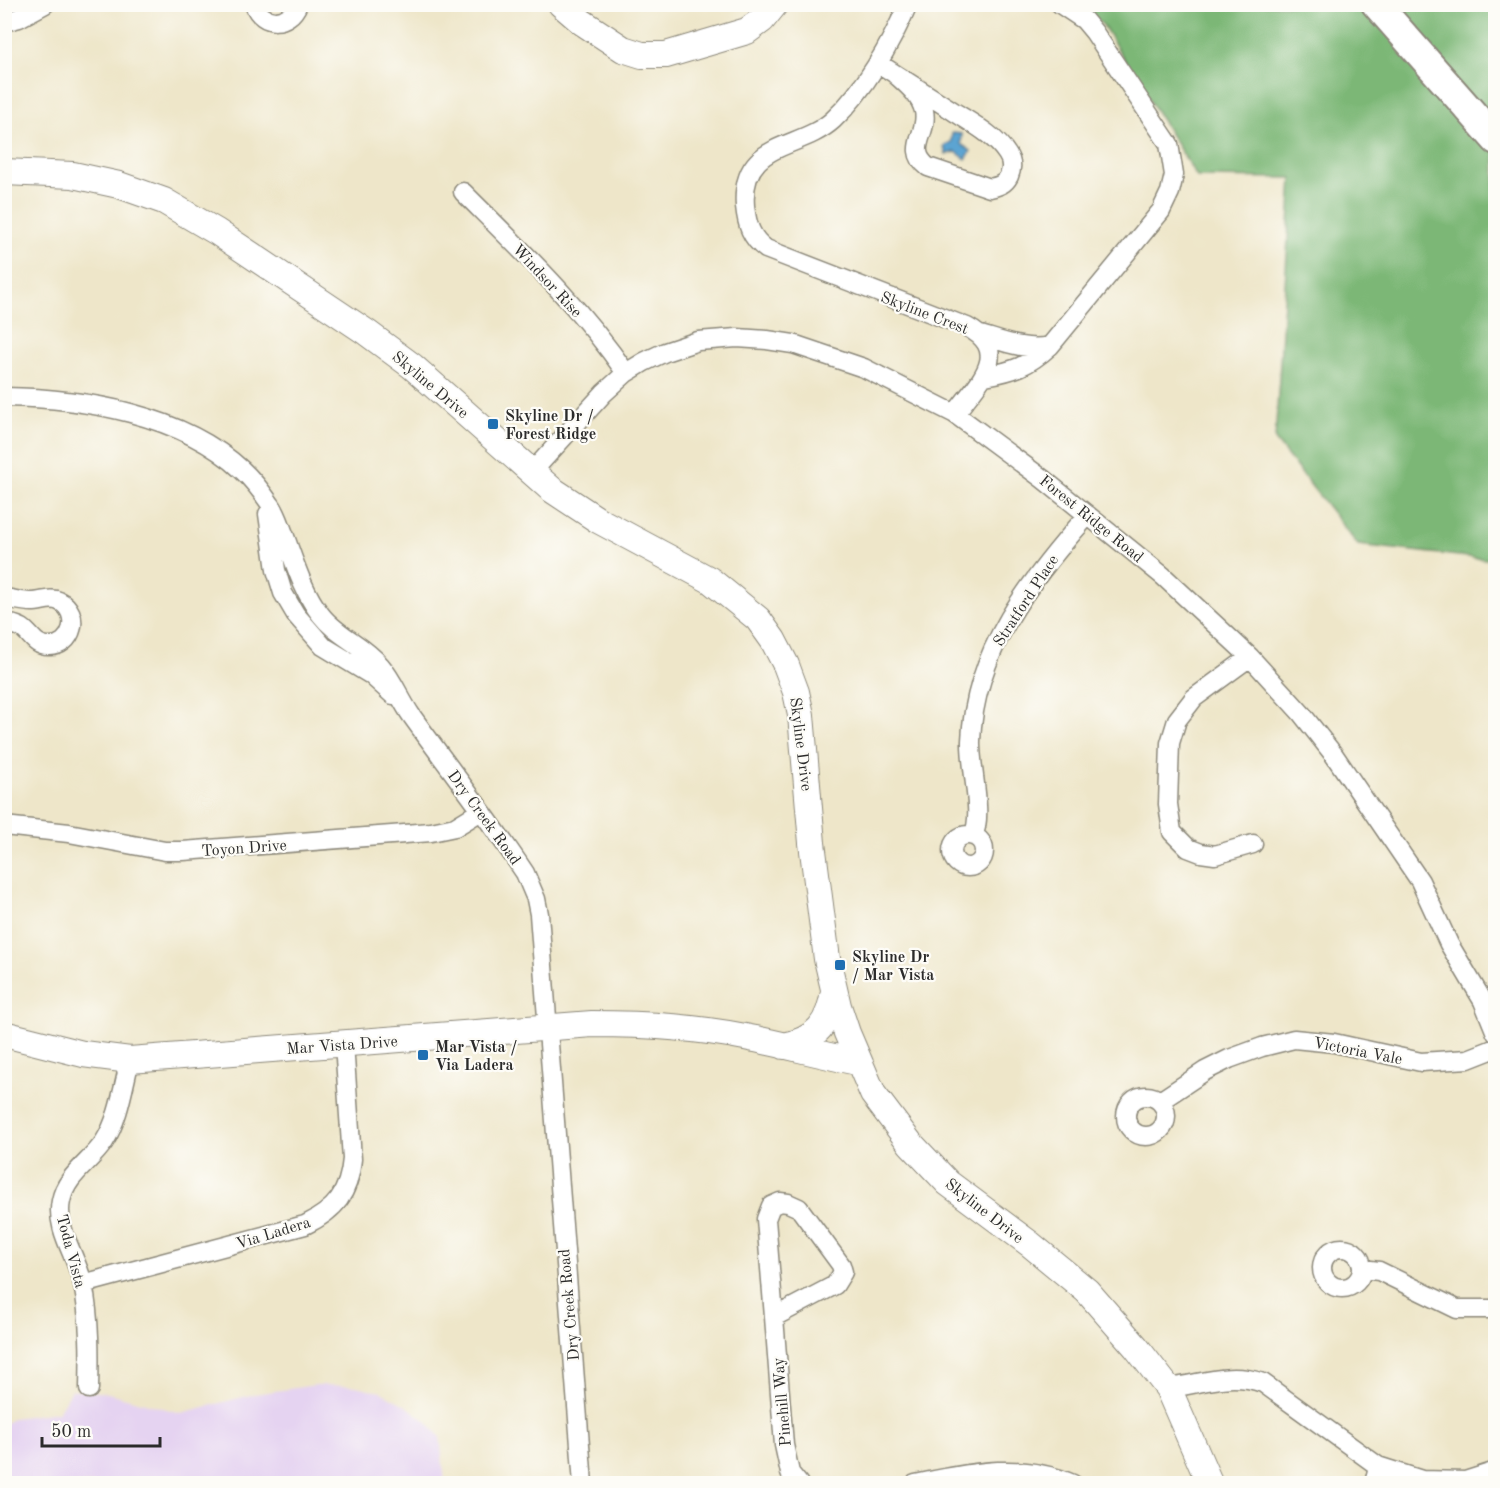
<svg xmlns="http://www.w3.org/2000/svg" width="1500" height="1488" viewBox="0 0 1500 1488" font-family="'Old Standard TT',serif">
	<style>
		.built { fill: #e5d3f1 }
		.forest { fill: #7cb776; stroke: #547150; stroke-width: 1.5 }
		.water { fill: #5ba4d2; stroke: #43687e; stroke-width: 1.5 }
		.lines { fill: none; stroke-linecap: round; stroke-linejoin: round }
		.street-casing { stroke: #8c887a; stroke-width: 21 }
		.secondary-casing { stroke: #8c887a; stroke-width: 28 }
		.primary-casing { stroke: #8c887a; stroke-width: 32 }
		.street { stroke: #fff; stroke-width: 18 }
		.secondary { stroke: #fff; stroke-width: 26 }
		.primary { stroke: #fff; stroke-width: 28 }
		.poi-dot { fill: #1f6fb2; stroke: #fdfcf7; stroke-width: 2 }
		.labels { text-anchor: middle; stroke-width: 4.5; stroke-linejoin: round; paint-order: stroke }
		.street-label { font-size: 16px; fill: #2b2b2b; stroke: #fdfcf7 }
		.poi-label { font-size: 16px; font-weight: bold; fill: #2b2b2b; stroke: #fdfcf7; text-anchor: start }
	</style>
	<rect width="100%" height="100%" fill="#fdfcf7"/>
	<filter id="ink" filterUnits="userSpaceOnUse"><feTurbulence type="fractalNoise" baseFrequency=".0167" numOctaves="2"/><feDisplacementMap in="SourceGraphic" scale="12" xChannelSelector="R" yChannelSelector="G"/><feConvolveMatrix kernelMatrix="1 2 1 2 8 2 1 2 1" color-interpolation-filters="sRGB"/></filter>
	<filter id="wash" filterUnits="userSpaceOnUse"><feTurbulence type="fractalNoise" baseFrequency=".008" numOctaves="4" result="noise"/><feDisplacementMap in="SourceGraphic" scale="24" xChannelSelector="R" yChannelSelector="G"/><feGaussianBlur stdDeviation="1.35" result="paint"/><feColorMatrix in="noise" values="0 0 0 0 0 0 0 0 0 0 0 0 0 0 0 0 0 1.4 0 .05"/><feComposite in="paint" operator="in"/></filter>
	<g filter="url(#wash)">
		<rect width="100%" height="100%" fill="#eee6c9"/>
		<!-- built -->
		<path class="built" d="M316,1385L356,1386L381,1392L405,1405L425,1420L440,1437L445,1483L5,1484V1424L13,1418L58,1412L72,1390L108,1393L181,1413L255,1394Z"/>
		<!-- forest -->
		<path class="forest" d="M1077,5H1495V560L1358,545L1275,440L1292,178L1197,177L1103,25Z"/>
		<!-- water -->
		<path class="water" d="M952,133L962,134L961,144L971,151L966,159L956,152L946,154L944,146L951,142Z"/>
	</g>
	<g filter="url(#ink)">
		<g class="lines">
			<defs>
				<path id="street" d="M254,4C262,27 289,26 298,4
					M908,4C891,44 865,90 833,120C799,151 740,140 745,206C747,225 751,238 766,249L967,327C1015,353 975,385 955,414
					M4,22L19,18L45,4
					M878,63C903,79 928,95 953,111C971,123 995,135 1007,154C1012,161 1012,169 1009,176C1005,184 999,186 990,188L928,167C905,149 929,133 924,111C920,95 907,85 895,74
					M463,192C521,250 580,306 626,373
					M981,335C1004,342 1026,351 1050,346
					M985,376C1014,371 1028,366 1050,346L1161,211L1170,192L1174,175L1169,144L1094,32L1084,20L1060,4
					M4,397C83,398 182,414 242,470C253,480 262,492 271,505C277,513 280,524 284,534C294,561 303,592 321,615C337,636 364,645 380,665C393,680 400,699 411,715C449,768 489,819 525,873L536,899L539,914L583,1484
					M531,473L604,393L626,373L644,362L665,352L698,341L737,338L767,340L793,344L864,368L955,414L1043,479L1163,576L1250,657L1301,713L1334,755L1420,881L1449,944L1483,1001L1496,1033
					M268,514L276,570L283,593L296,615L323,646L371,675L393,695
					M4,598C13,599 23,602 32,602C42,602 50,597 59,601C82,612 73,648 48,646C35,646 31,634 22,628C17,625 11,624 4,622
					M1250,657L1194,698L1177,720L1170,743L1168,804L1172,832L1188,848L1201,853L1215,855L1253,844
					M4,826L69,833L165,851H183L431,832L455,827L481,811
					M952 851a16 16 0 1 1 32 0a16 16 0 1 1-32 0Z
					M973,836C984,814 970,767 971,741C974,651 1031,579 1088,515
					M1126 1116a20 20 0 1 1 40 0a20 20 0 1 1-40 0Z
					M1160,1101L1205,1071L1229,1059L1262,1047L1294,1039L1334,1043L1421,1062L1468,1059L1496,1048
					M780,1202L788,1203L799,1208L841,1265L843,1272L835,1285L774,1317L766,1219L771,1206Z
					M1322 1268a20 20 0 1 1 40 0a20 20 0 1 1-40 0Z
					M1362,1269L1379,1271L1457,1309H1496
					M83,1284L305,1225C336,1210 349,1193 352,1159L344,1044
					M774,1317L784,1445L790,1473L799,1484
					M1168,1388C1203,1384 1229,1371 1263,1383L1378,1466L1422,1480L1465,1481L1496,1471
					M89,1389C90,1354 90,1319 83,1284C77,1257 55,1229 61,1201C66,1175 90,1163 104,1142C119,1119 123,1087 130,1060
					M915,1484C969,1473 1021,1461 1073,1484
					M1374,1484L1378,1466"/>
				<path id="secondary" d="M561,4L582,22L623,49L642,55H666L747,31L762,20L775,4
					M4,172L73,175L119,185L164,201L217,232L366,332L412,366L551,489L598,520L710,580L758,619L773,640L786,665L796,692L801,715L812,843L827,959L838,1006L847,1033L873,1094L910,1143L948,1183L1030,1244L1087,1291L1136,1347L1168,1388L1210,1484
					M4,1034L83,1054L130,1060L592,1024C643,1024 695,1027 745,1037C783,1044 820,1055 858,1062
					M784,1046C817,1039 829,1024 834,991"/>
				<path id="primary" d="M1376,4L1496,140"/>
			</defs>
			<!-- street casing -->
			<use href="#street" class="street-casing"/>
			<!-- secondary casing -->
			<use href="#secondary" class="secondary-casing"/>
			<!-- primary casing -->
			<use href="#primary" class="primary-casing"/>
			<!-- street -->
			<use href="#street" class="street"/>
			<!-- secondary -->
			<use href="#secondary" class="secondary"/>
			<!-- primary -->
			<use href="#primary" class="primary"/>
		</g>
	</g>
	<!-- markers -->
	<g class="poi-dot">
		<rect x="487" y="418" width="12" height="12" rx="3"/>
		<rect x="834" y="959" width="12" height="12" rx="3"/>
		<rect x="417" y="1049" width="12" height="12" rx="3"/>
	</g>
	<g class="labels">
		<!-- street labels -->
		<g class="street-label">
			<text transform="translate(548 280) rotate(47)" y="6">Windsor Rise</text>
			<text transform="translate(925 312) rotate(21)" y="6">Skyline Crest</text>
			<text transform="translate(431 384) rotate(40)" y="6">Skyline Drive</text>
			<text transform="translate(1092 518) rotate(39)" y="6">Forest Ridge Road</text>
			<text transform="translate(1025 600) rotate(-57)" y="6">Stratford Place</text>
			<text transform="translate(802 744) rotate(83)" y="6">Skyline Drive</text>
			<text transform="translate(485 817) rotate(54)" y="6">Dry Creek Road</text>
			<text transform="translate(244 847) rotate(-4)" y="6">Toyon Drive</text>
			<text transform="translate(342 1044) rotate(-4)" y="6">Mar Vista Drive</text>
			<text transform="translate(1358 1050) rotate(11)" y="6">Victoria Vale</text>
			<text transform="translate(985 1210) rotate(38)" y="6">Skyline Drive</text>
			<text transform="translate(273 1232) rotate(-17)" y="6">Via Ladera</text>
			<text transform="translate(72 1251) rotate(75)" y="6">Toda Vista</text>
			<text transform="translate(568 1305) rotate(-95)" y="6">Dry Creek Road</text>
			<text transform="translate(781 1402) rotate(-95)" y="6">Pinehill Way</text>
		</g>
		<!-- poi labels -->
		<g class="poi-label">
			<text x="505" y="421">Skyline Dr /<tspan x="505" dy="18">Forest Ridge</tspan></text>
			<text x="852" y="962">Skyline Dr<tspan x="852" dy="18">/ Mar Vista</tspan></text>
			<text x="435" y="1052">Mar Vista /<tspan x="435" dy="18">Via Ladera</tspan></text>
		</g>
	</g>
	<!-- margin -->
	<rect width="1500" height="1488" fill="none" stroke="#fdfcf7" stroke-width="24"/>
	<!-- scale -->
	<path d="M42 1437v9h118v-9" fill="none" stroke="#2b2b2b" stroke-width="3"/>
	<text x="51" y="1437" font-size="18" fill="#2b2b2b" stroke="#fdfcf7" stroke-width="4.5" paint-order="stroke">50 m</text>
</svg>
